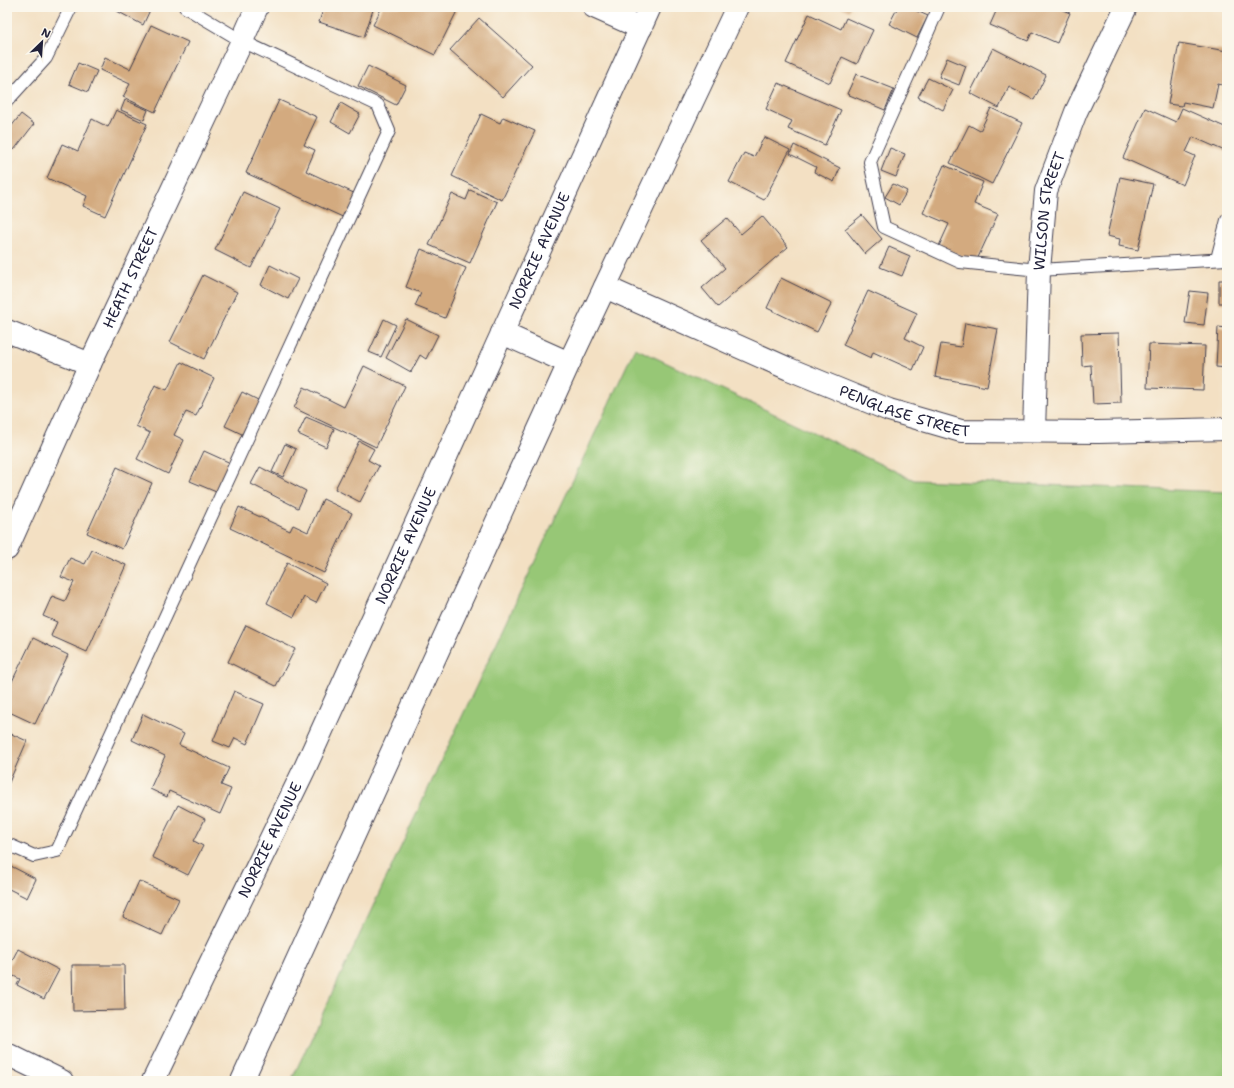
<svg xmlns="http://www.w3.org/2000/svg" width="1234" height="1088" viewBox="0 0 1234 1088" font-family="'Shantell Sans',sans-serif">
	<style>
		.green { fill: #97c776; stroke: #5c7458 }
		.building { fill: #d3aa7f }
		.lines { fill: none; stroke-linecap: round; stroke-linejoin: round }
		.service-casing { stroke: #413e4f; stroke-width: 14 }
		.minor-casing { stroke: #413e4f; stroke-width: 24 }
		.secondary-casing { stroke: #413e4f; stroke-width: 24 }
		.service { stroke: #fff; stroke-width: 12 }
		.minor { stroke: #fff; stroke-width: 22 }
		.secondary { stroke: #fff; stroke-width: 22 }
		.labels { text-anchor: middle; stroke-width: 3; stroke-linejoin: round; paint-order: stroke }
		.street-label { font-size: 15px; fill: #22223b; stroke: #fbf7ec }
	</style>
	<rect width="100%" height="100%" fill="#fbf7ec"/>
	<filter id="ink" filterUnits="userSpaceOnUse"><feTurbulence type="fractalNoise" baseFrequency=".025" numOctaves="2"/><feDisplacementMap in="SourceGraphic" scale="8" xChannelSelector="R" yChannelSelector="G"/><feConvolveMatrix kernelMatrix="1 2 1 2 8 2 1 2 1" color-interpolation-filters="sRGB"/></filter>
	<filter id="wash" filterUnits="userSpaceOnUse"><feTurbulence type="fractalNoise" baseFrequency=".012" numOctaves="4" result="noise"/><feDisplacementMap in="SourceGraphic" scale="16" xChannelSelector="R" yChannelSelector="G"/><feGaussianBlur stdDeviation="0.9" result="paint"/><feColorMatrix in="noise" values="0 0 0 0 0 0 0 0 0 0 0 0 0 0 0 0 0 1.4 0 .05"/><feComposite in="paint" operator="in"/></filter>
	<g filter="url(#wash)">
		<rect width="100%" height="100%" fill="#f3e0c3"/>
		<!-- green -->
		<path class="green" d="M635,348L914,480L1227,492V1081H291Z"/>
		<g id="blocks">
			<!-- building -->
			<path class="building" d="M119,7H149L151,8L143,25L117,11Z
				M324,7H374L364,37L319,22Z
				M382,7H459L435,55L373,25Z
				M841,7H851L849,11Z
				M898,7H908L928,16L917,38L889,24Z
				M998,7H1055L1070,13L1057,43L1032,32L1028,41L990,25Z
				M809,14L841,29L846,18L873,30L857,64L842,57L830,83L786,63Z
				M479,18L532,65L503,97L450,50Z
				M151,25L188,42L155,112L123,97L130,84L100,70L105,57L130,69Z
				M1179,43L1227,51V86L1218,84L1213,108L1183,102L1182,106L1168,104Z
				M993,48L1046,75L1034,100L1009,87L999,108L970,93Z
				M947,58L966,66L959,85L939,77Z
				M78,63L97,71L88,92L69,84Z
				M368,66L406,85L396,105L358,86Z
				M856,74L894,89L885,110L847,94Z
				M928,78L953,90L943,110L918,97Z
				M778,83L841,110L825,145L788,129L792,121L766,109Z
				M125,100L148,110L144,120L121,110Z
				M279,100L317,117L304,145L315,150L306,171L358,195L347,219L246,173Z
				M341,103L360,114L350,133L331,122Z
				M991,108L1022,123L992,184L950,163L969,125L980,131Z
				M1145,108L1176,122L1182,108L1227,128V152L1193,137L1186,152L1195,156L1183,185L1123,158Z
				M116,110L147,124L105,216L83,206L87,196L47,178L62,144L78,151L92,119L108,127Z
				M21,114L34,124L14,150L7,145V132Z
				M481,114L500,123L503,117L535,131L502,200L452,176Z
				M764,137L790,150L764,200L729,182L744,153L754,157Z
				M794,145L840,168L834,182L814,172L816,167L790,154Z
				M890,148L905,154L896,177L881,171Z
				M944,165L983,182L974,204L998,214L976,262L939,246L949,224L923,213Z
				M1120,177L1153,184L1138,250L1119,246L1120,239L1107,236Z
				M893,184L907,191L899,205L885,197Z
				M470,190L497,202L470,263L429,245L452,194L466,200Z
				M243,192L280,209L251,268L215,250Z
				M862,215L882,239L865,254L845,229Z
				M762,216L788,247L718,307L702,288L725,268L701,240L727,218L741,234Z
				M889,247L910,256L902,276L880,267Z
				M421,249L466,268L445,318L415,306L421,293L406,287Z
				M270,265L298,279L288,299L261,285Z
				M203,275L237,292L204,359L170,342Z
				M781,278L832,303L817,332L767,308Z
				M1219,280H1227V303H1219Z
				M868,291L917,313L905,338L923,347L913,370L873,352L871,358L843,345Z
				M1190,291L1208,293L1204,325L1185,323Z
				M384,319L396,325L381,357L369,352Z
				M406,319L438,335L426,359L420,355L411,372L386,358Z
				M965,323L998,329L987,387L935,377L941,344L961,347Z
				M1218,327L1227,328V368L1216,367Z
				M1119,333L1121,403L1093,404L1091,365L1082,366L1081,334Z
				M1149,344L1205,346L1203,390L1147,388Z
				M181,362L214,378L196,416L186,412L174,435L184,440L168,474L137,459L150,433L136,426L155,385L167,390Z
				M364,366L405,386L376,447L294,408L304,387L344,407Z
				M242,392L262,402L246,436L225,426Z
				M306,417L334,429L326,447L298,434Z
				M359,441L374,449L368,460L379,466L360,502L335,489Z
				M285,444L296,449L283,477L272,472Z
				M204,451L235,465L221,494L190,481Z
				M117,467L152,483L122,549L87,533Z
				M260,467L306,491L298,508L251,484Z
				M323,499L352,513L324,573L230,528L239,507L290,531L293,525L308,532Z
				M92,550L126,565L87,652L51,636L57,622L43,616L52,596L65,601L74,582L61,577L70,558L85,564Z
				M287,563L326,583L316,603L304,597L294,617L267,603Z
				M246,625L295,649L276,686L228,662Z
				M33,638L68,655L35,724L7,711V692Z
				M234,691L264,704L247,744L235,738L230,748L213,741Z
				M143,714L184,734L179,745L229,768L221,785L231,789L220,814L169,791L167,797L150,789L165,756L132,740Z
				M7,732L27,741L7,787Z
				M178,805L205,819L194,841L203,846L188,875L152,857Z
				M7,864L36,879L27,898L7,888Z
				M139,881L179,899L162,935L123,917Z
				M18,949L59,970L44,999L17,985L20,979L7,973V970Z
				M72,965H124L125,1010L73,1011Z"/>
		</g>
	</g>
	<g filter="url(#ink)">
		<use href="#blocks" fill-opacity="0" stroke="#413e4f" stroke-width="1"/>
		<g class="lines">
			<defs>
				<path id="service" d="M939,7L870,162L884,227L960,262L1039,270L1227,259
					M7,101L46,58L71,7
					M1217,259L1227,220
					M7,844L34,856L57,851L389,131L378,105L242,41L185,7"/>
				<g id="minor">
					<path d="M594,7L641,28"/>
					<path id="s1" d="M605,287L789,369L889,410L961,431L1098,432L1227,429"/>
					<path d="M7,331L90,364"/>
					<path id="s2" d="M1034,431L1039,270L1046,191L1076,112L1126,7"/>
					<path id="s3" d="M7,549L90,364L242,41L257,7"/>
					<path d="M7,1054L62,1081"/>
				</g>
				<g id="secondary">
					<path d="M502,333L569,363"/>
					<path id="s4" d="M153,1081L304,770L650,7"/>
					<path d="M242,1081L569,363L737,7"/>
				</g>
			</defs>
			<!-- service casing -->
			<use href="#service" class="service-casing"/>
			<!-- minor casing -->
			<use href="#minor" class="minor-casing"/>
			<!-- secondary casing -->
			<use href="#secondary" class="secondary-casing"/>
			<!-- service -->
			<use href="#service" class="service"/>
			<!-- minor -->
			<use href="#minor" class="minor"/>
			<!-- secondary -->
			<use href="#secondary" class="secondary"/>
		</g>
	</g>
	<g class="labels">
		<!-- street labels -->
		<g class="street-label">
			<text dy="5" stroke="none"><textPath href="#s2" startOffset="221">WILSON STREET</textPath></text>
			<text dy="5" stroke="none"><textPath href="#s4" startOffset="916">NORRIE AVENUE</textPath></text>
			<text dy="5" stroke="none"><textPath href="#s3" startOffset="298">HEATH STREET</textPath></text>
			<text dy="5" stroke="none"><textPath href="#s1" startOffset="325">PENGLASE STREET</textPath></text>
			<text dy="5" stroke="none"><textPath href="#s4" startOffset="592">NORRIE AVENUE</textPath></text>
			<text dy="5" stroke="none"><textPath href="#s4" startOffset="268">NORRIE AVENUE</textPath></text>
		</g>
	</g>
	<!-- margin -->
	<rect width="1234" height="1088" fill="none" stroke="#fbf7ec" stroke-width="24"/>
	<!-- north arrow -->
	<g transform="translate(42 42) rotate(25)" stroke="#fbf7ec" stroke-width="3" paint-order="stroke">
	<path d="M0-3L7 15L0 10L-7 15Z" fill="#22223b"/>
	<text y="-6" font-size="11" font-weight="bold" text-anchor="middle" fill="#22223b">N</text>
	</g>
</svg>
